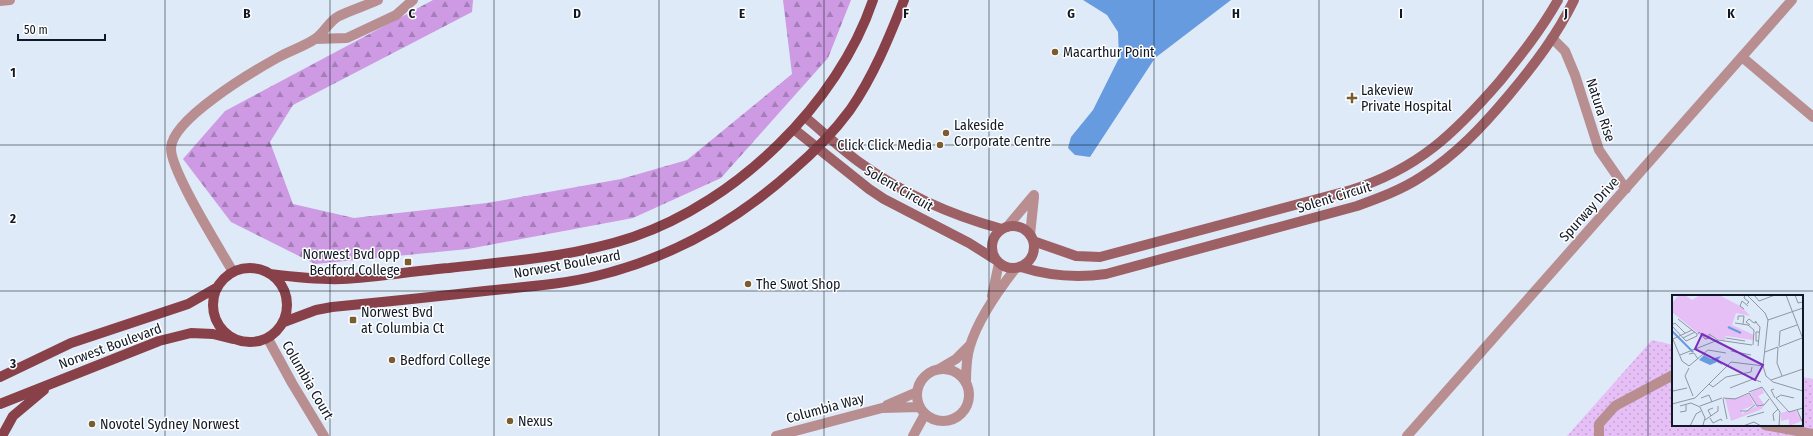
<svg xmlns="http://www.w3.org/2000/svg" width="1813" height="436" viewBox="0 0 1813 436" font-family="'Fira Sans Condensed',sans-serif">
	<style>
		.grass { fill: url(#grass-dots) }
		.forest { fill: url(#forest-firs) }
		.water { fill: #679bdf }
		.lines { fill: none; stroke-linecap: round; stroke-linejoin: round }
		.street { stroke: #b88e90; stroke-width: 10 }
		.secondary { stroke: #9d6165; stroke-width: 10 }
		.primary { stroke: #884148; stroke-width: 10 }
		.grid { fill: none; stroke: #101925; stroke-width: 1; stroke-opacity: 0.55 }
		.poi-dot { fill: #7a5c30; stroke: #fff; stroke-width: 1.5 }
		.labels { text-anchor: middle; stroke-width: 3; stroke-linejoin: round; paint-order: stroke }
		.poi-label { font-size: 14px; fill: #101925; stroke: #fff; text-anchor: start }
		.street-label { font-size: 14px; fill: #101925; stroke: #fff }
		.inset-river { fill: none; stroke: #679bdf; stroke-width: 2 }
		.inset-road { fill: none; stroke: #8c96a4; stroke-width: 1 }
		.view { fill: #7b2cbf; fill-opacity: 0.15; stroke: #7b2cbf; stroke-width: 2 }
		.inset-edge { fill: none; stroke: #101925; stroke-width: 2 }
		.grid-label { font-size: 13px; text-anchor: middle; font-weight: bold; fill: #101925; stroke: #fff; stroke-width: 3; stroke-linejoin: round; paint-order: stroke }
	</style>
	<defs>
		<pattern id="grass-dots" width="8" height="8" patternUnits="userSpaceOnUse"><rect width="8" height="8" fill="#e5bff6"/><path d="M2 2h.1M6 6h.1" fill="none" stroke="#c3a4d3" stroke-width="1.8" stroke-linecap="round"/></pattern>
		<pattern id="forest-firs" width="22" height="20" patternUnits="userSpaceOnUse"><rect width="22" height="20" fill="#cd9ae3"/><path d="M5 1l3.5 6h-7zM16 11l3.5 6h-7z" fill="#a57db8"/></pattern>
	</defs>
	<rect width="100%" height="100%" fill="#dfeaf8"/>
	<!-- grass -->
	<path class="grass" d="M1652,340L1673,345V425H1802V377L1813,379V436H1567Z"/>
	<!-- forest -->
	<path class="forest" d="M433,0H473L472,12L293,105L270,142L293,204L354,218L487,203L621,179L687,160L792,74L783,0H851L828,58L721,178L633,218L468,249L315,264L231,222L183,159L225,111Z"/>
	<!-- water -->
	<path class="water" d="M1083,0H1231L1155,58L1090,157L1075,155L1068,148L1071,137L1093,110L1119,58L1118,32L1107,15Z"/>
	<g class="lines">
		<!-- street -->
		<path class="street" d="M0,1L10,0
			M1552,38L1565,51L1575,75L1599,150L1626,189
			M315,39L347,38L396,15L413,0
			M1742,57L1813,117
			M1007,227L1034,195
			M1030,235L1034,197
			M233,272C220,249 170,170 171,148C172,119 252,72 277,58C289,51 303,47 315,39C324,33 329,21 339,16C351,10 365,6 378,0
			M992,296L999,263
			M268,339L292,383L324,436
			M939,369L956,359L970,345
			M917 395a26 26 0 1 1 52 0a26 26 0 1 1-52 0Z
			M966,383C966,371 966,358 970,346C978,319 998,291 1015,269
			M887,405L917,392
			M1765,425L1813,434
			M776,436L882,408L920,407
			M913,436L925,414
			M1407,436L1792,0
			M1599,436V424L1615,406L1673,375"/>
		<!-- secondary -->
		<path class="secondary" d="M805,117C823,132 840,148 859,162C903,194 950,215 1002,229
			M795,130L869,189L884,199L969,243L996,260
			M992 247a21 21 0 1 1 42 0a21 21 0 1 1-42 0Z
			M1033,241L1076,256L1100,257L1351,190C1418,169 1455,133 1500,81C1521,55 1541,30 1558,0
			M1021,267C1049,276 1077,278 1106,274L1357,206C1379,198 1401,190 1421,177C1456,155 1483,126 1509,95C1534,65 1557,35 1574,0"/>
		<!-- primary -->
		<path class="primary" d="M213 305a37 37 0 1 1 74 0a37 37 0 1 1-74 0Z
			M270,274C294,277 318,280 342,279C378,277 413,271 449,268C511,261 573,257 633,237C736,202 838,104 873,0
			M284,322L316,310L332,307C383,302 434,297 485,291C522,287 560,285 596,276C671,258 735,222 792,171C813,153 833,133 850,110C873,77 889,38 904,0
			M0,377L71,343L188,304L216,288
			M0,404L159,341L191,333L213,334L233,339
			M2,436L13,416L44,390"/>
	</g>
	<!-- grid -->
	<path class="grid" d="M165,0V436M330,0V436M494,0V436M659,0V436M824,0V436M989,0V436M1154,0V436M1319,0V436M1483,0V436M1648,0V436M0,145H1813M0,291H1813"/>
	<!-- markers -->
	<g class="poi-dot">
		<circle cx="1055" cy="52" r="4"/>
		<path d="M1350 92h4v4h4v4h-4v4h-4v-4h-4v-4h4z"/>
		<circle cx="946" cy="133" r="4"/>
		<circle cx="940" cy="145" r="4"/>
		<rect x="404" y="258" width="8" height="8" rx="2"/>
		<circle cx="748" cy="284" r="4"/>
		<rect x="349" y="316" width="8" height="8" rx="2"/>
		<circle cx="392" cy="360" r="4"/>
		<circle cx="510" cy="421" r="4"/>
		<circle cx="92" cy="424" r="4"/>
	</g>
	<g class="labels">
		<!-- poi labels -->
		<g class="poi-label">
			<text x="1063" y="57">Macarthur Point</text>
			<text x="1361" y="95">Lakeview<tspan x="1361" dy="16">Private Hospital</tspan></text>
			<text x="954" y="130">Lakeside<tspan x="954" dy="16">Corporate Centre</tspan></text>
			<text x="932" y="150" text-anchor="end">Click Click Media</text>
			<text x="400" y="259" text-anchor="end">Norwest Bvd opp<tspan x="400" dy="16">Bedford College</tspan></text>
			<text x="756" y="289">The Swot Shop</text>
			<text x="361" y="317">Norwest Bvd<tspan x="361" dy="16">at Columbia Ct</tspan></text>
			<text x="400" y="365">Bedford College</text>
			<text x="518" y="426">Nexus</text>
			<text x="100" y="429">Novotel Sydney Norwest</text>
		</g>
		<!-- street labels -->
		<g class="street-label">
			<text transform="translate(1601 110) rotate(72)" y="5">Natura Rise</text>
			<text transform="translate(899 188) rotate(30)" y="5">Solent Circuit</text>
			<text transform="translate(1334 197) rotate(-17)" y="5">Solent Circuit</text>
			<text transform="translate(1589 209) rotate(-48)" y="5">Spurway Drive</text>
			<text transform="translate(567 264) rotate(-10)" y="5">Norwest Boulevard</text>
			<text transform="translate(110 346) rotate(-20)" y="5">Norwest Boulevard</text>
			<text transform="translate(308 380) rotate(60)" y="5">Columbia Court</text>
			<text transform="translate(825 408) rotate(-15)" y="5">Columbia Way</text>
		</g>
	</g>
	<!-- overview -->
	<g transform="translate(1672 295)">
		<rect width="131" height="131" fill="#dfeaf8"/>
		<path d="M7,0H13L20,5L28,0H47L70,12L78,21L64,18L60,30L82,40L81,45L54,41L53,46L41,42L34,45L0,17V8ZM90,92L92,98L86,101L92,109L90,114L59,126L53,103H66L77,99L82,110L68,116L72,120L71,118L85,111L78,98Z" fill="#e5bff6"/>
		<path d="M115,116H124L130,126L117,131V124L109,126V118Z" fill="#e5bff6"/>
		<path d="M32,60L39,64L49,61L46,65L50,70L45,67L38,70L27,65Z" fill="#679bdf"/>
		<path class="inset-river" d="M56,32L69,38M0,36L21,57"/>
		<path class="inset-road" d="M73,0L72,3L77,7L75,9M75,0L93,18L96,25L91,71L94,81L101,87L131,96M82,0L87,6L103,0M114,0L131,44M123,0L126,8L131,7M72,14L68,11L70,6L76,11M66,25V21H72L71,29M96,25L131,13M83,26L88,32L86,51M63,28L76,30L82,35L81,50M0,30L3,28L13,38M78,30L74,27L77,24L82,28L85,27M0,31L14,46L25,41V39L6,24M26,39L27,37L33,44L37,43V39L46,45L80,50M0,42L10,66L17,71M11,43L23,37M54,43L73,46M1,44L20,35M87,46H84V37H88M107,51L108,36L125,30M106,52L105,68L110,81M107,52L130,43M59,56L79,60M93,57L106,52M17,59L22,58L26,64M8,60L46,45M17,71L36,55L54,58M17,73L13,81L21,101M99,85L131,74M37,89L41,92L54,82L79,77L80,72M90,92L108,117L107,131M58,93L81,84L89,87M102,94L99,95L103,103M1,96L15,93M77,97L90,92M77,98L85,111L92,110L97,104M29,103L37,100L40,107M51,103L63,104L77,98M104,103L117,117L131,113M104,103L109,100L122,103M51,104L55,124M0,109L23,103L59,67L92,71M8,111L19,108L28,112M28,111L50,103M28,112L33,123L31,130M125,115L131,128M68,116H75L83,110M8,117L14,116V110M39,121L36,115L41,113M75,122L92,117M38,123L41,128L49,124L50,126M33,125L46,116V111M102,126L101,119L106,114M18,131L24,119L29,116M71,131L82,127L89,131"/>
		<path class="view" d="M30,39L91,70L83,85L23,54Z"/>
		<rect width="131" height="131" class="inset-edge"/>
	</g>
	<g class="grid-label">
		<text x="247" y="18">B</text>
		<text x="412" y="18">C</text>
		<text x="577" y="18">D</text>
		<text x="742" y="18">E</text>
		<text x="906" y="18">F</text>
		<text x="1071" y="18">G</text>
		<text x="1236" y="18">H</text>
		<text x="1401" y="18">I</text>
		<text x="1566" y="18">J</text>
		<text x="1731" y="18">K</text>
		<text x="13" y="77">1</text>
		<text x="13" y="223">2</text>
		<text x="13" y="368">3</text>
	</g>
	<!-- scale -->
	<path d="M18 34v6h87v-6" fill="none" stroke="#101925" stroke-width="2"/>
	<text x="24" y="34" font-size="12" fill="#101925" stroke="#ffffff" stroke-width="3" paint-order="stroke">50 m</text>
</svg>
